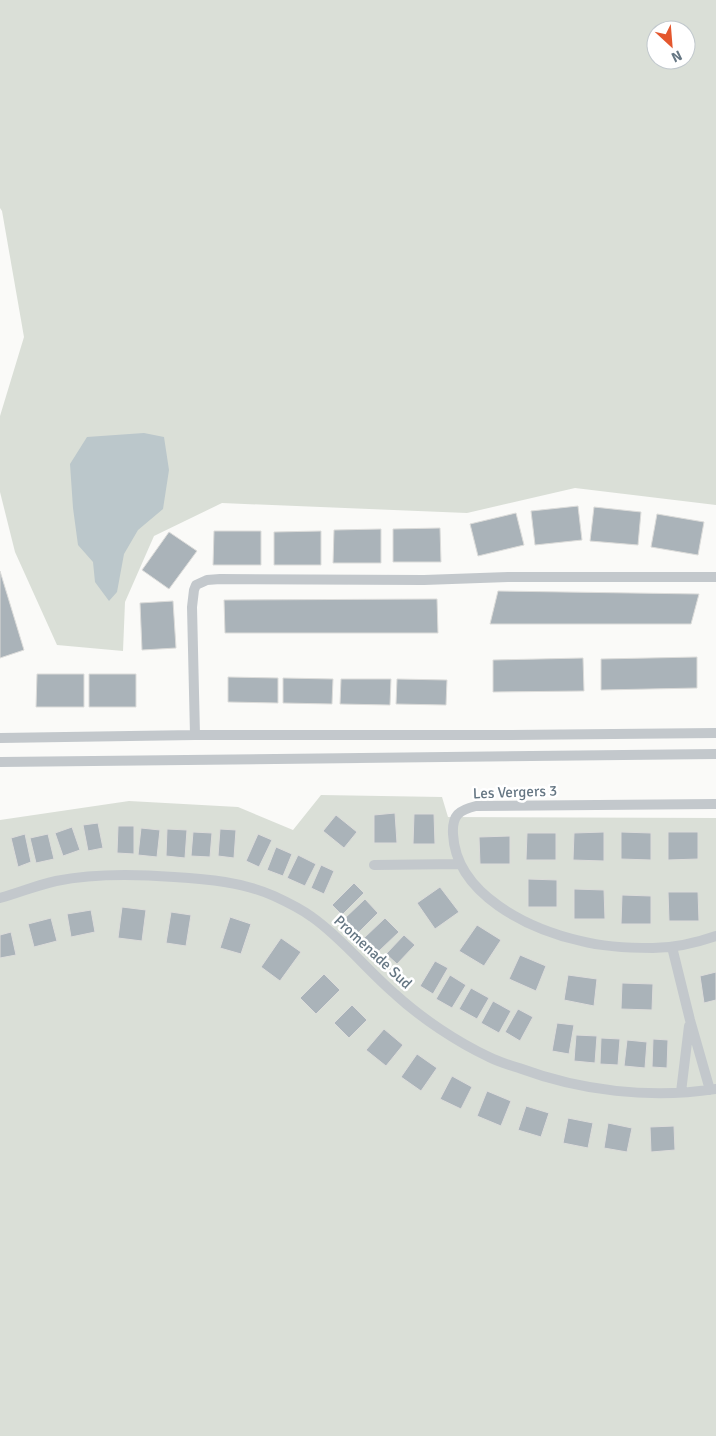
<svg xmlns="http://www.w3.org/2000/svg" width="716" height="1436" viewBox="0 0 716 1436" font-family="Signika,sans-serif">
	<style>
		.green { fill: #dadfd7; fill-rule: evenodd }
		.water { fill: #bbc7cb }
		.building { fill: #aab3b9; stroke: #dcdcda }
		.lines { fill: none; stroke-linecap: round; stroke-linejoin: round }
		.street { stroke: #c3c8cc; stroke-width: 10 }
		.labels { text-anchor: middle; stroke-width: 5; stroke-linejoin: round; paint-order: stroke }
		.street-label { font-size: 15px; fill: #657683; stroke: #fff }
	</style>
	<rect width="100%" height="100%" fill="#fafaf8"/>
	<!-- green -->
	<path class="green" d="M0,0H716V505L575,488L467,513L222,503L154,536L125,602L123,651L57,645L15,552L0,492V416L24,337L2,211L0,208ZM656,30H686V60H656Z
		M321,795L442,797L448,817L716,818V1436H0V820L129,801L238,807L293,830Z"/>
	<!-- water -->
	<path class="water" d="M144,433L164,437L169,470L163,509L138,530L124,554L117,592L109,601L95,582L93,562L78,545L73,508L70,464L87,437Z"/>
	<!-- building -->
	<path class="building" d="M578,506L582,540L535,545L531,511Z
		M594,507L641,512L638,545L590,541Z
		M516,513L524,545L478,556L470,524Z
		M657,514L704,522L698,555L651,547Z
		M440,528L441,562H393V529Z
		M381,529V563H333L334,530Z
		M214,531H261V565H213Z
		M321,531V565H274V532Z
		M169,532L197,551L169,589L142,570Z
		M0,571L24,650L0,658Z
		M498,591L699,594L691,624H490Z
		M437,599L438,633H225L224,600Z
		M173,601L176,648L142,650L140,603Z
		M697,657V688L601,690V659Z
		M583,658L584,691L493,692V660Z
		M37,674H84V707H36Z
		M89,674H136V707H89Z
		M228,677L278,678V703L228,702Z
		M283,678L333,679L332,704L283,703Z
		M341,679H391L390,705L340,704Z
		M397,679L447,680L446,705L396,704Z
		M395,813L397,843H374V815Z
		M414,814H434L435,844H413Z
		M336,815L357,832L344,848L323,831Z
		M98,823L103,848L88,851L83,825Z
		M118,826H134V854L117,853Z
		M72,827L80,850L63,856L55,833Z
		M141,828L160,830L157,857L138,855Z
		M167,829L187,830L185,858L166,856Z
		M220,829L236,830L234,858L218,856Z
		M193,832L212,833L210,857L191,856Z
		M604,832V861L573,860L574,833Z
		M621,832L651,833V860L621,859Z
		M668,832H698V859L668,860Z
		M527,833H556V860H526Z
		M25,834L31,862L18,867L11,838Z
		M48,834L54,859L36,863L30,838Z
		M258,834L272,840L259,867L246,861Z
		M510,836V864H480L479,837Z
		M276,847L292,854L283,876L267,870Z
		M298,855L316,864L305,886L287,878Z
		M321,865L334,871L324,894L311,888Z
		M528,879L557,880V907H528Z
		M354,883L364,893L342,915L332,905Z
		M440,887L459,912L435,929L417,903Z
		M574,889L604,890L605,919H574Z
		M668,892H698L699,921H669Z
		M622,895L651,896V924H621Z
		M365,899L378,913L358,933L344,919Z
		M122,907L146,910L142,941L118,938Z
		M91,910L95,932L71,937L67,914Z
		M171,912L191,915L186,946L166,943Z
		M230,917L251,924L241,954L220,948Z
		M51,918L57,941L34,947L28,924Z
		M385,918L399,932L378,952L364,938Z
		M477,925L501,940L484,966L459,951Z
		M11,932L16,955L0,958V935Z
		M404,935L415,945L397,964L386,954Z
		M281,938L301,952L280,981L261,967Z
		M520,955L546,966L536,991L509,979Z
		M435,961L448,968L433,994L420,986Z
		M716,972V1000L704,1003L700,976Z
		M324,974L340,990L316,1014L300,998Z
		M450,975L466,985L452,1008L436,999Z
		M568,975L597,979L594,1006L564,1000Z
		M622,983L653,984L652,1010L621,1009Z
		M471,988L489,998L477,1019L459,1009Z
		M493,1001L511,1011L499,1033L481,1023Z
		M352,1005L367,1020L349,1038L334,1023Z
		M518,1009L533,1017L520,1041L505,1032Z
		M557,1023L574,1025L569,1054L552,1051Z
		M384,1029L403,1045L386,1066L366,1050Z
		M576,1035L597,1036L595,1063L574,1061Z
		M601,1038L620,1039L618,1065L600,1064Z
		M653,1039L668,1040L667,1068L652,1067Z
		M627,1040L647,1042L645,1068L624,1066Z
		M417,1054L437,1068L421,1091L401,1077Z
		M452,1076L472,1087L461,1109L440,1099Z
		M487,1091L511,1101L501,1126L477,1116Z
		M526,1106L549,1113L541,1137L518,1130Z
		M568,1118L593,1123L588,1148L563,1143Z
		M608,1123L632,1128L627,1152L604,1148Z
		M674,1126L675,1150L651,1152L650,1127Z"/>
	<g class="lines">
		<!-- street -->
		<path class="street" d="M195,735L192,607L194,590L196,585L207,580L220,579L424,580L508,577H716
			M0,738L195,735H511L716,733
			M0,762L716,754
			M716,804L476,806C459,810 452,815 453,834C456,895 529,929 581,941C604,947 629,948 653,948C674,948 696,943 716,936
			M374,865L460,864
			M0,898C19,893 37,885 56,881C95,873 135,874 174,877C207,879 243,882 274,896C287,902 300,908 312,917C342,938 367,970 395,994C421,1018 457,1042 489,1057C499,1062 509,1065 519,1068C581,1091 650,1099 716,1089
			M672,947L690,1020L710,1090
			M681,1092L689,1026"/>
	</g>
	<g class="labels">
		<!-- street labels -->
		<g class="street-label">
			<text transform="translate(515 792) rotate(-2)" y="5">Les Vergers 3</text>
			<text transform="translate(373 952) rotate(43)" y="5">Promenade Sud</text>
		</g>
	</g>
	<!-- north arrow -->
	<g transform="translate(671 45) rotate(154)"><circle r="24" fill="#ffffff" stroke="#c1c8cd"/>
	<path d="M0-4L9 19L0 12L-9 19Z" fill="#e4572e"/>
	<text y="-8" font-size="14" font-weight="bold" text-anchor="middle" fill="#657683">N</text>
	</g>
</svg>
